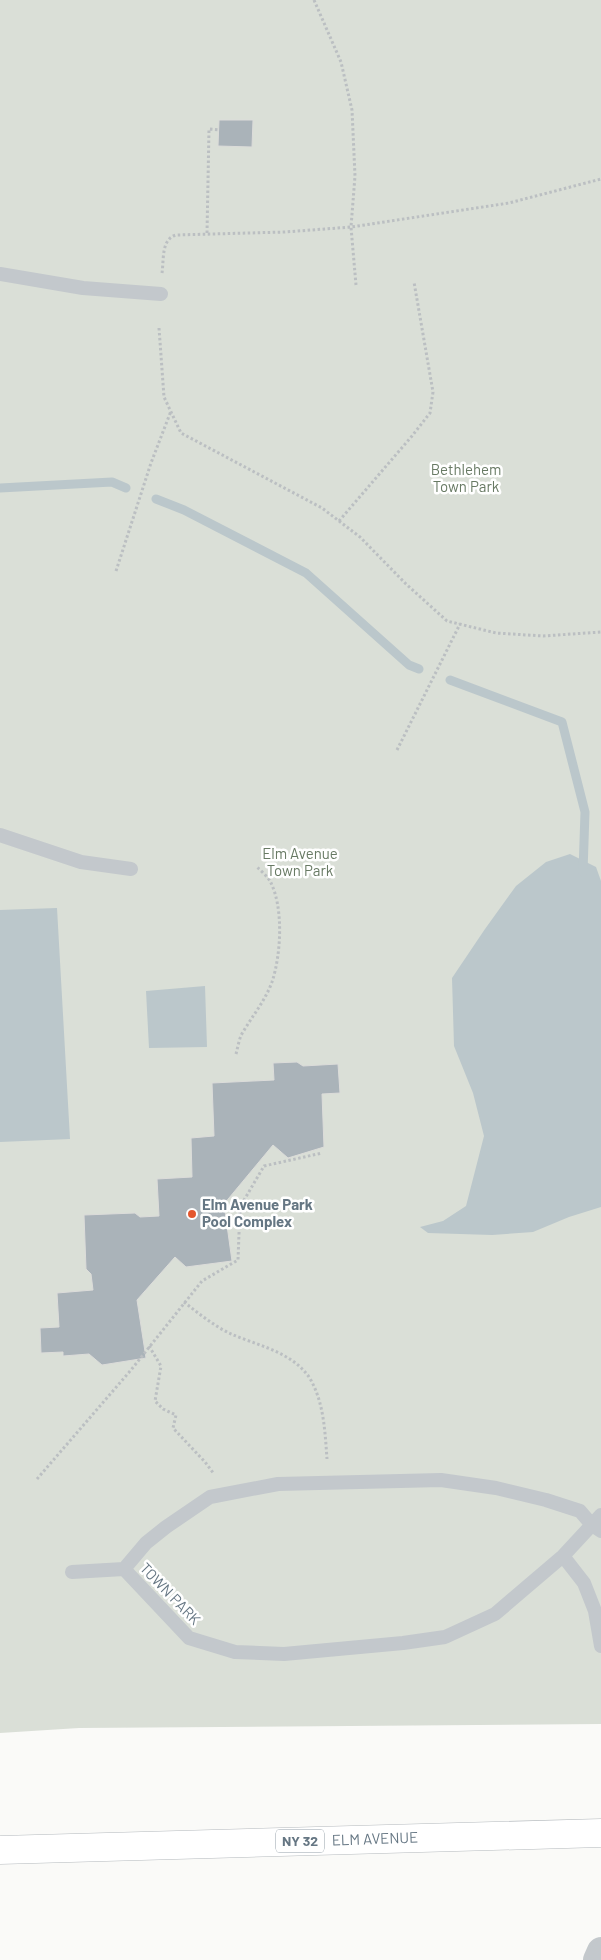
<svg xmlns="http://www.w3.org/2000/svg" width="601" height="1960" viewBox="0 0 601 1960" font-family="Barlow,sans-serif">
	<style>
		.green { fill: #dadfd7 }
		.water { fill: #bbc7cb }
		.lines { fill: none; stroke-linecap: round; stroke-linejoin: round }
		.stream { stroke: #bbc7cb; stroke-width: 9 }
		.building { fill: #aab3b9; stroke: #dcdcda }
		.primary-casing { stroke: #b5babe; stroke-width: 29 }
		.path { stroke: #bbbfc2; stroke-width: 3; stroke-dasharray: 2.5 2.5; stroke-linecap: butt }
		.service { stroke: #c3c8cc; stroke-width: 14 }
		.minor { stroke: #c3c8cc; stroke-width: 28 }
		.primary { stroke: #fff; stroke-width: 28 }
		.poi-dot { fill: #e4572e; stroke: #fff; stroke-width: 2 }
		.labels { text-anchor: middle; stroke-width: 5; stroke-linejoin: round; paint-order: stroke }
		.shield { fill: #fff; stroke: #939fa8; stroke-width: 1 }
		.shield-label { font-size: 14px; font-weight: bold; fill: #657683 }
		.park-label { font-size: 15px; fill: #687a64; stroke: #fff }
		.poi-label { font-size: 15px; font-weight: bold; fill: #657683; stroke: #fff; text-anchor: start }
		.street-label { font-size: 15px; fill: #657683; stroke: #fff }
	</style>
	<rect width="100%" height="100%" fill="#fafaf8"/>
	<!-- green -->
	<path class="green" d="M0,0H601V1724L79,1728L0,1733Z"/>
	<!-- water -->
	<path class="water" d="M570,854L596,867L601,881V1207L569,1217L533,1232L492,1235L428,1233L420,1227L443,1221L466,1206L484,1136L473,1093L454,1046L452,978L485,929L516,886L546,862Z
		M57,908L70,1139L0,1142V910Z
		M205,986L207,1047L149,1048L146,991Z"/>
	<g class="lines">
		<!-- stream -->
		<path class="stream" d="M0,488L112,482L126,488
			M156,499L184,510L306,573L409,665L419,669
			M450,680L562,722L585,812L583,872"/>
	</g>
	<!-- building -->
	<path class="building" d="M219,120H253L252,147L218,146Z
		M297,1062L303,1066L338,1064L340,1093L322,1094L324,1147L288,1158L273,1145L224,1204L232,1261L186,1267L175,1257L137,1300L146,1358L102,1365L89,1354L63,1356V1352L41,1353L40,1328L59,1327L57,1293L93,1290L91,1274L86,1269L84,1215L135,1213L140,1217L159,1216L157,1179L192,1177L191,1138L214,1136L212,1083L274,1080L273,1063Z"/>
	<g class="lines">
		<defs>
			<path id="primary" d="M0,1850L601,1833"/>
		</defs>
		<!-- primary casing -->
		<use href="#primary" class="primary-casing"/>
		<!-- path -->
		<path class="path" d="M314,0L341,62L352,110L355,176L351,227L356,285
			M207,233L209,129L219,130
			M162,273C164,260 161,239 176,235L285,232L351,227L509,203L601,179
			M159,328L164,397L181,433L322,508L360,537L406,584L447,621L496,633L543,636L601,632
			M339,521L412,436L430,413L433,392L414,282
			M116,571L151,463L171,411
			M397,750L460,624
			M236,1054C238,1047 239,1038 243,1032C253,1015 265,1001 272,982C281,955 284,907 270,881C267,876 261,871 257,867
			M184,1302C198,1313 213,1325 229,1333C255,1345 291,1351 309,1377C324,1401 325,1432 327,1459
			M149,1346L161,1366L155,1401L163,1409L176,1415L173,1428L205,1462L214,1474
			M37,1479L131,1370L202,1281L238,1260L240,1207L264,1166L322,1153"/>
		<!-- service -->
		<path class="service" d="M0,274L83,288L161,294
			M0,835L81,862L131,869
			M563,1556L584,1583L595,1611L601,1646
			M124,1569L189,1638L235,1652L284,1654L403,1643L445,1637L495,1614L563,1556L601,1515
			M124,1569L146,1543L166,1527L210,1497L278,1484L441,1480L496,1488L546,1500L580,1511L592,1525L601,1531
			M72,1572L124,1569"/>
		<!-- minor -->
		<path class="minor" d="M597,1960L601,1951"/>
		<!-- primary -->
		<use href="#primary" class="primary"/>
	</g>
	<!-- markers -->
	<circle class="poi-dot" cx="192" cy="1214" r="5"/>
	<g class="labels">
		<!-- shield labels -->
		<rect class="shield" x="276" y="1829.5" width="48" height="23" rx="4"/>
		<g class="shield-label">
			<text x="300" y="1846">NY 32</text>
		</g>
		<!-- park labels -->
		<g class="park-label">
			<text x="466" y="475">Bethlehem<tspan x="466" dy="17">Town Park</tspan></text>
			<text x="300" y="859">Elm Avenue<tspan x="300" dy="17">Town Park</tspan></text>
		</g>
		<!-- poi labels -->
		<g class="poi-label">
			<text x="202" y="1210">Elm Avenue Park<tspan x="202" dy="17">Pool Complex</tspan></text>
		</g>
		<!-- street labels -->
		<g class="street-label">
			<text transform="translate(170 1594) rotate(46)" y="5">TOWN PARK</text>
			<text transform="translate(375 1839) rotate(-2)" y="5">ELM AVENUE</text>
		</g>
	</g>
</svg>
